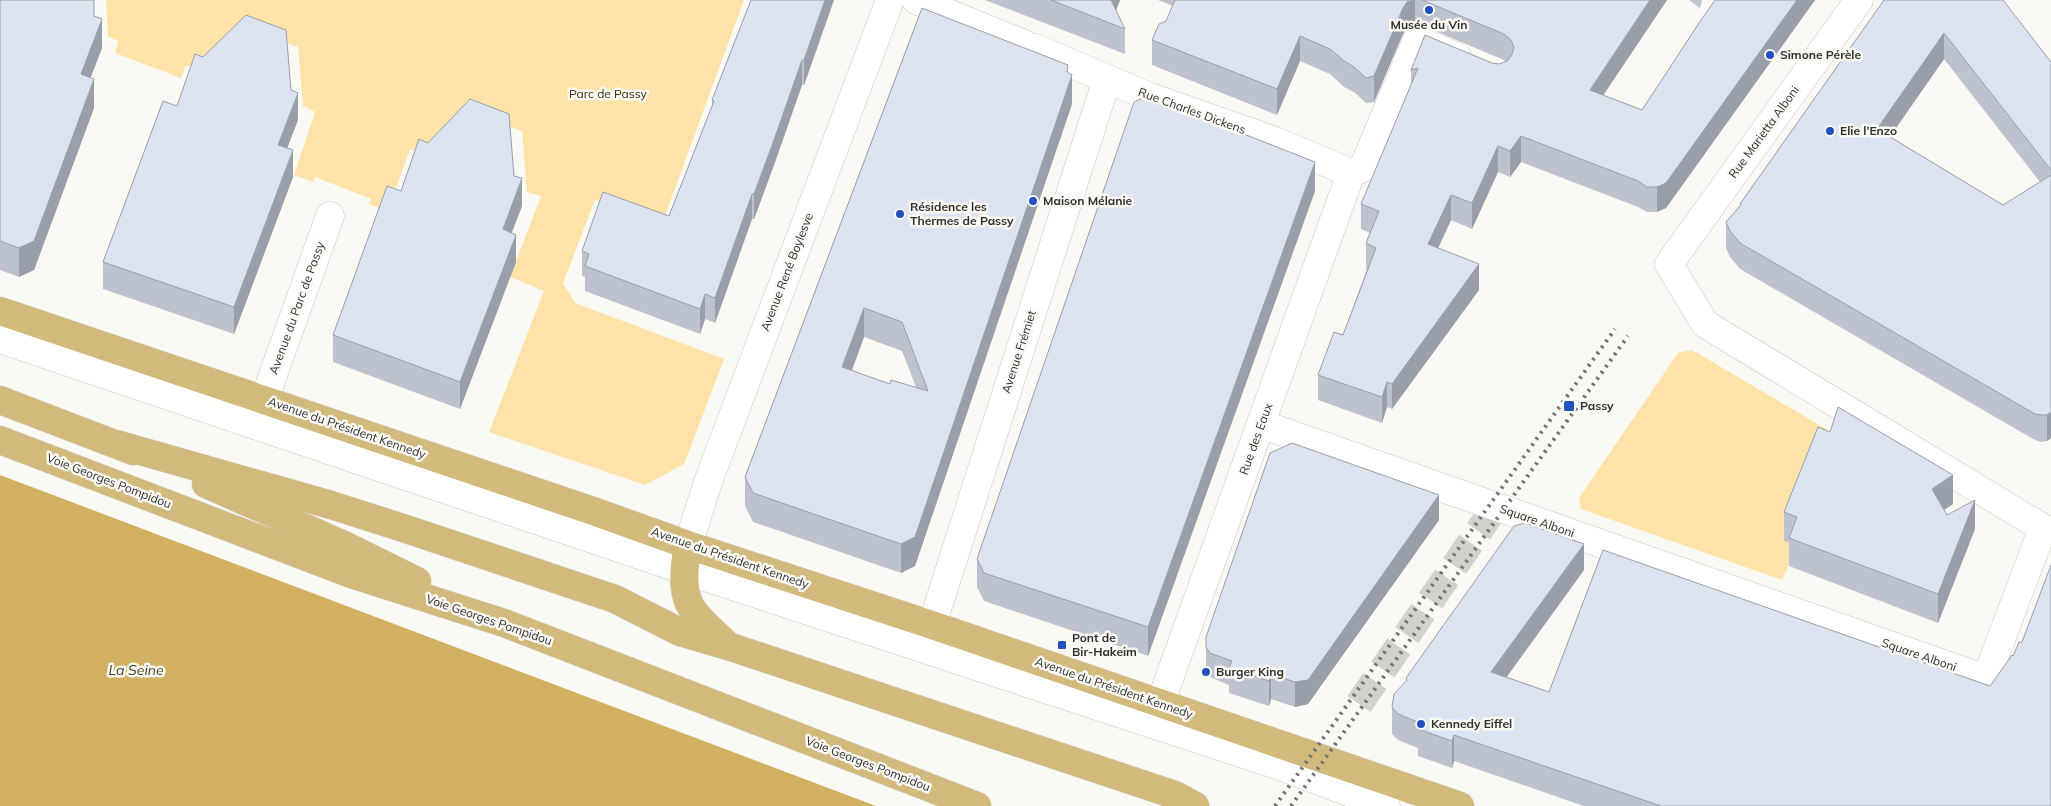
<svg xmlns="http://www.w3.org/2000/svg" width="2051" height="806" viewBox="0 0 2051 806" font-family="Mulish,sans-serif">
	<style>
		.green { fill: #fee3a8 }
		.water { fill: #d1b061 }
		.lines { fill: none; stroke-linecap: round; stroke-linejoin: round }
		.minor-tunnel { stroke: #d3d1cd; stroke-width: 28; stroke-dasharray: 28 14; stroke-linecap: butt }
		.minor-casing { stroke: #c8c6c1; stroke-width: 29 }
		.major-casing { stroke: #d6d6d6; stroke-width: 29 }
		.minor { stroke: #fff; stroke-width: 28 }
		.major { stroke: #d1ba7b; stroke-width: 28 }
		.rail { stroke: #767573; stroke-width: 4; stroke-dasharray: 2.5 5; stroke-linecap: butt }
		.wall { fill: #bcc3cf; fill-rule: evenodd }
		.shaded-wall { fill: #999fa9 }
		.building { fill: #dbe3f1; stroke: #999fa9; fill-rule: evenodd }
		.poi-dot { fill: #2151be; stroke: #fbf9f4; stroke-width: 2 }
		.labels { text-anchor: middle; stroke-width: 5; stroke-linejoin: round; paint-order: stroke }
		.poi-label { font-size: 12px; font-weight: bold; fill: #323130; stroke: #fbf9f4; text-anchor: start }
		.park-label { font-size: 12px; fill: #3b2e0a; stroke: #fbf9f4 }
		.street-label { font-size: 12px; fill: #323130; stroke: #fbf9f4 }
		.water-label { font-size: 14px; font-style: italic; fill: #4a3c19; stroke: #fbf9f4 }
	</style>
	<rect width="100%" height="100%" fill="#fbf9f4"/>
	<!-- green -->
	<path class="green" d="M106,0H744L662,224L595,200L563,283L575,303L724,359L684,464L645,485L489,432L544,291L510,277L541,196L527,192L522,131L465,110L424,154L410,149L388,211L369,204L371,199L315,177L313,182L294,175L315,112L303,106L298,47L241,25L199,69L186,65L181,78L115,53L118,41L108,36Z
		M1692,350L1838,436L1785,540L1797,546L1782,580L1581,509L1579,498L1678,353Z"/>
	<!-- water -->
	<path class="water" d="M0,475L876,806H0Z"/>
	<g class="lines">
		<!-- minor-tunnel -->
		<path class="minor-tunnel" d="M1359,704L1496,506"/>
		<defs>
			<path id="minor" d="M916,0L1024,44
				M1035,48L1150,97L1275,141L1351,173
				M1351,173L1363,168L1417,40L1457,57
				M0,339L684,570L1277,765L1386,806
				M264,400L330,216
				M1261,424L1986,679L2043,528L1705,324L1669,264L1859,0
				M688,545L708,482L890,0
				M932,625L1107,79
				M1160,704L1351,173"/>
			<path id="major" d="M0,311L593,511L688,545L932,625L1460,806
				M0,400L133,451
				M0,440L351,574L504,623L977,806
				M116,444L331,505L406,529L615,599L680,632L728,646L1175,795L1195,806
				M206,484L344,545L417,581
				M688,545C684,566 680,595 695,613C704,624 715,633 725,643"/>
		</defs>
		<!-- minor casing -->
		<use href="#minor" class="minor-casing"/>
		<!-- major casing -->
		<use href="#major" class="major-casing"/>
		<!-- minor -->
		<use href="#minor" class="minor"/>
		<!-- major -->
		<use href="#major" class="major"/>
		<!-- rail -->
		<path class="rail" d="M1275,806L1615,329
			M1291,806L1628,336"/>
	</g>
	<!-- wall -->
	<path class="wall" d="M0,0L94,16L102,48L90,78L94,108L34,270L19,277L0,270Z
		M751,0H834L804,85H802L774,165L754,219H752L715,323L705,319L700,334L585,291V277L582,276V251L669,216L712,106V100Z
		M985,0H1120L1116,11L1125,29V54Z
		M1158,0H1667L1603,95L1642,110L1715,0H1815L1666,208L1657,212H1647L1638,207L1521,162L1510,177L1498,172L1472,229L1451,220L1438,248L1479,290L1392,409L1387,407L1382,423L1318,400V375L1343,335L1367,269H1366V243L1370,233L1361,229V204L1411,86V70L1425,35L1492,63L1499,64L1506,62L1504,60L1423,26L1415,25L1407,28L1403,34L1374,102L1366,103L1354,92L1344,87L1330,74L1300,61L1277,115L1152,65V40L1166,21L1173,6Z
		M1689,0H1702L1700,8Z
		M1884,0L2051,62V438L2047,441L2042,442L2035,440L1740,269L1730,257L1726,248V222L1740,206V204ZM1944,59L2040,182L2003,205L1890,137Z
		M922,8L1068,72L1072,104L915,566L901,573L753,522L745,506V477ZM864,337L902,351L916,387L890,384L852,371Z
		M291,90L298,120L287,148L293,177L234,334L103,289V262Z
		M514,176L522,206L511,233L516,262L460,409L333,362V335Z
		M1315,191L1148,656L984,601L977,587V559Z
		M1953,504L1944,510L1947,515L1975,529L1938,623L1789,566V542L1784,541V512Z
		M1439,520L1308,704L1295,707L1271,699L1269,706L1229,693V685L1210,677L1206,672V637Z
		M1584,570L1507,677L1549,692L2051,806H1584L1454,761L1452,768L1418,756V748L1398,740L1392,734V707L1406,682V678Z"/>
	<!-- shaded-wall -->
	<path class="shaded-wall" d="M825,0H834L804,85V60Z
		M1110,0H1120L1111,23Z
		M1413,0H1415V25L1407,28L1403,34L1374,102V76L1403,8L1407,2Z
		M1650,0H1667L1590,115V90Z
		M1797,0H1815L1666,208L1657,212V187Z
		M102,19V48L81,103V74Z
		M1944,33V59L1877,155V129Z
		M1300,36V61L1277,115V89Z
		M802,60V85L774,165L754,219V194Z
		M1068,65V88L1072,75V104L915,566L901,573V544L1067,72Z
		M94,79V108L34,270L19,277V248Z
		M298,93V120L278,172V145Z
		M1521,136V162L1510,177V151Z
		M1498,146V172L1472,229V203Z
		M293,150V177L234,334V307Z
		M1315,162V191L1148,656V627Z
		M522,178V206L503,256V229Z
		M752,194V219L715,323V298Z
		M1451,195V220L1428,270V244Z
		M516,235V262L460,409V382Z
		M1479,264V290L1392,409V384Z
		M705,294V319L700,334V309Z
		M864,308V337L842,396V367Z
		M1387,382V407L1382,423V397Z
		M2051,412V438L2047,441V415Z
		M1953,475V504L1932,518V489Z
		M1439,495V520L1308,704L1295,707V682Z
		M1975,500V529L1938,623V594Z
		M1584,544V570L1491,698V672Z
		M1271,674V699L1269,706V681Z
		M1454,735V761L1452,768V741Z"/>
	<!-- building -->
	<path class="building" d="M0,0H94V16L102,19L81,74L94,79L34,241L19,248L0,241Z
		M751,0H825L804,60H802L774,140L754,194H752L715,298L705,294L700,309L585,266L589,254L582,251L603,192L669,216L714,101L712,100Z
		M1051,0H1111L1125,29Z
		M1175,0H1413L1407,2L1403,8L1374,76L1366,78L1354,67L1344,61L1330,49L1300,36L1277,89L1152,40L1159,24L1166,21Z
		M1422,0H1650L1590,90L1642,110L1701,20L1715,0H1797L1666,183L1657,187H1647L1638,181L1521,136L1510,151L1498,146L1472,203L1451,195L1428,244L1479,264L1392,384L1387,382L1382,397L1318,375L1334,332L1343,335L1376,248L1366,243L1379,211L1361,204L1418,68L1411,70L1425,35L1492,63L1499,64L1507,61L1512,55L1514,47L1511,40L1504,34Z
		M1884,0H2003L2051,62V170L1944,33L1877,129L2003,205L2051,175V412L2047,415H2042L2035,414L1740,243L1730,231L1726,222L1741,205L1740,204Z
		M922,8L1068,65L1067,72L1072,75L915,537L901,544L753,493L745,477ZM864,308L902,322L928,391L891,380L890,384L842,367Z
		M246,15L286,30L291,90L298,93L278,145L293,150L234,307L103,262L163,101L177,106L195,54L203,57Z
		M1147,96L1315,162L1148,627L984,573L977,559L1134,102Z
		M470,99L509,114L514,176L522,178L503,229L516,235L460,382L333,335L387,186L401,191L419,139L428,143Z
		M1838,407L1953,475L1932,489L1947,515L1975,500L1938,594L1789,538L1797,517L1784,512L1818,427L1830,432Z
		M1292,443L1439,495L1308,680L1295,682L1271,674L1269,681L1229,668L1232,661L1210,653L1206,647V637L1270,453Z
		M1525,523L1584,544L1491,672L1549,692L1603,550L1990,686L2012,655L2013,656L2019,642H2022L2051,565V806H1661L1454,735L1452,741L1418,729L1420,723L1398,714L1392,707L1394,694L1407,680L1406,678L1514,526Z"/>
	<!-- markers -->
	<g class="poi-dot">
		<circle cx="1429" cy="10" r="5"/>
		<circle cx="1770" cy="55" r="5"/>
		<circle cx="1830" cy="131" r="5"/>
		<circle cx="1033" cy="201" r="5"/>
		<circle cx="900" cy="214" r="5"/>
		<rect x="1563" y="400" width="12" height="12" rx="2.5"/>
		<rect x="1057" y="640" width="10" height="10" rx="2.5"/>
		<circle cx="1206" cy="672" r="5"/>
		<circle cx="1421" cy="724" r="5"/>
	</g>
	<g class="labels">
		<!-- poi labels -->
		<g class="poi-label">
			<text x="1429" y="29" text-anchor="middle">Musée du Vin</text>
			<text x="1780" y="59">Simone Pérèle</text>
			<text x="1840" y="135">Elie l’Enzo</text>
			<text x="1043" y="205">Maison Mélanie</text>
			<text x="910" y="211">Résidence les<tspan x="910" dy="14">Thermes de Passy</tspan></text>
			<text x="1580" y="410">Passy</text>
			<text x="1072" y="642">Pont de<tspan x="1072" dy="14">Bir-Hakeim</tspan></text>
			<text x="1216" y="676">Burger King</text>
			<text x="1431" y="728">Kennedy Eiffel</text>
		</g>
		<!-- park labels -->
		<g class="park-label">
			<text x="608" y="98">Parc de Passy</text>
		</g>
		<!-- street labels -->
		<g class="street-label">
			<text transform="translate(1192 111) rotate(20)" y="4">Rue Charles Dickens</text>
			<text transform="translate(1764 132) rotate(-54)" y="4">Rue Marietta Alboni</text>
			<text transform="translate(787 272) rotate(-69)" y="4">Avenue René Boylesve</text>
			<text transform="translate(297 308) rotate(-70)" y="4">Avenue du Parc de Passy</text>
			<text transform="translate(1019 352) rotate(-72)" y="4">Avenue Frémiet</text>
			<text transform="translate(347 428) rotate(19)" y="4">Avenue du Président Kennedy</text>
			<text transform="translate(1256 439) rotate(-70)" y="4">Rue des Eaux</text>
			<text transform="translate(109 481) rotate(21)" y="4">Voie Georges Pompidou</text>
			<text transform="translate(1537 521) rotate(19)" y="4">Square Alboni</text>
			<text transform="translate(730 558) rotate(19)" y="4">Avenue du Président Kennedy</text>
			<text transform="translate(489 620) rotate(19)" y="4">Voie Georges Pompidou</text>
			<text transform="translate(1919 655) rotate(19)" y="4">Square Alboni</text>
			<text transform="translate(1114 688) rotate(19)" y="4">Avenue du Président Kennedy</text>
			<text transform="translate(868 764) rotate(21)" y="4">Voie Georges Pompidou</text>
		</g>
		<!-- water labels -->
		<g class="water-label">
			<text x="136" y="675">La Seine</text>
		</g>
	</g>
</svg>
